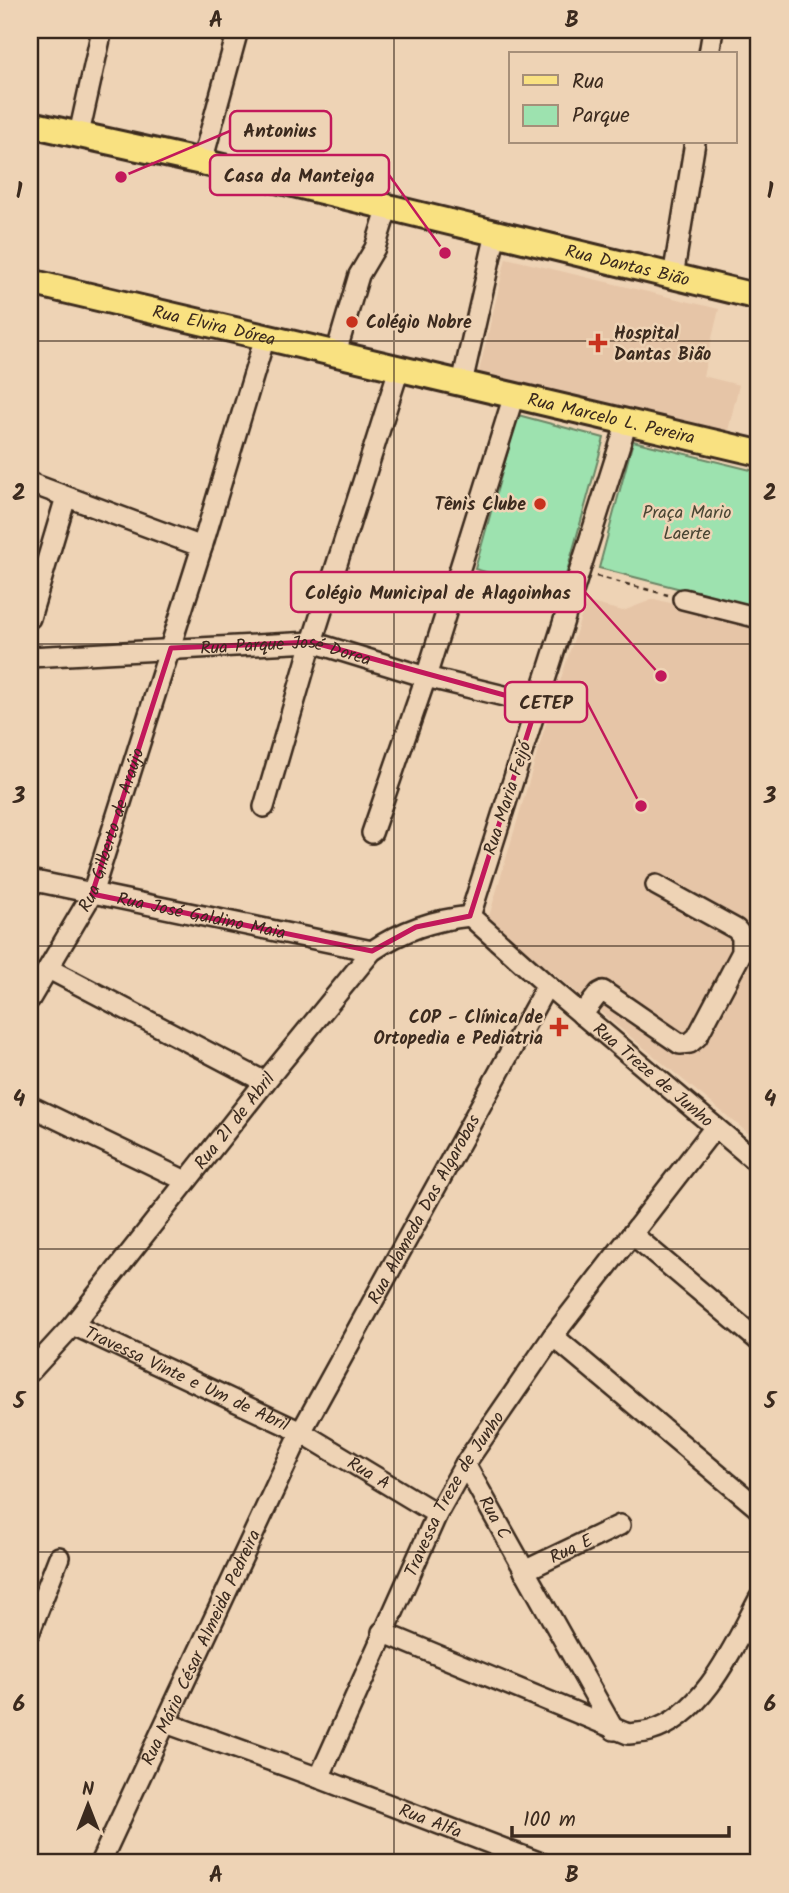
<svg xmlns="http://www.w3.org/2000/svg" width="789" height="1893" viewBox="0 0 789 1893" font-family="Kalam,sans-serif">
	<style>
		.built { fill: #e6c5a7 }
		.green { fill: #9de2af; stroke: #6c8666; stroke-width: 2 }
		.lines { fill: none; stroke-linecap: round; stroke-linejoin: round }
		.minor-casing { stroke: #3b2a1e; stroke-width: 24 }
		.major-casing { stroke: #3b2a1e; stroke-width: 30 }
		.path { stroke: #3b2a1e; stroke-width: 2.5; stroke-dasharray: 5 5; stroke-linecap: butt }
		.minor { stroke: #eed3b5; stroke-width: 19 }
		.major { stroke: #f9e181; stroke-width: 24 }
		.marked { fill: none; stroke: #c2185b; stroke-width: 5; stroke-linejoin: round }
		.grid { fill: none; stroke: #3b2a1e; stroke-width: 2; stroke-opacity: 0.55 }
		.poi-dot { fill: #c8321e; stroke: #eed3b5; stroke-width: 2.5 }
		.labels { text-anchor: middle; stroke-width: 5; stroke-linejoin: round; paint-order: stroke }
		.street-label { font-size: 18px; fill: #3b2a1e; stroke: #eed3b5 }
		.poi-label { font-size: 18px; font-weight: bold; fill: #3b2a1e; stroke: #eed3b5; text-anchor: start }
		.park-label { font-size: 18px; fill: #4a4634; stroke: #eed3b5 }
		.leader { fill: none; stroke: #c2185b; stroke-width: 2.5 }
		.callout-dot { fill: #c2185b; stroke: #eed3b5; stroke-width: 2.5 }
		.callout { fill: #eed3b5; stroke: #c2185b; stroke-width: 2.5 }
		.callout-label { font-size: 19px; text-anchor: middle; font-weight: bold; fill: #3b2a1e }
		.neatline { fill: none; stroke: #3b2a1e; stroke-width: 2.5 }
		.grid-label { font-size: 23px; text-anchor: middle; font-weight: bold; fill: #3b2a1e }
	</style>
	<rect width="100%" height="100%" fill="#eed3b5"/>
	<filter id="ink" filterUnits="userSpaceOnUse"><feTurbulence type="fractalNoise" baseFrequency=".0143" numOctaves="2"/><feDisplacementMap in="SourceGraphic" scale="14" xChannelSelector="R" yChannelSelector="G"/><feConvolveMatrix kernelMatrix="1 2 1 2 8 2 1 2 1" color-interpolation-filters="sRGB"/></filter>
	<g filter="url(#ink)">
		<!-- built -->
		<path class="built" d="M506,258L719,309L703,376L739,385L726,439L477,380Z
			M654,599L759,625V1142L488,920L545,727L586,602L623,611Z"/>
		<!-- green -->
		<path class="green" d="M518,415L604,438L561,593L475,569Z
			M633,441L759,472V609L599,568Z"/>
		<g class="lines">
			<defs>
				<g id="minor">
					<path d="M709,54L713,30"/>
					<path d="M79,134L102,30"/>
					<path d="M202,162L238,30"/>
					<path d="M673,277L695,142"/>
					<path d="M336,353L359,275L375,248L388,206"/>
					<path d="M462,383L496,233"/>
					<path id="s1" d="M627,422L470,916L547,985L759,1164"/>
					<path d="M30,483L202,547"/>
					<path d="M683,599L759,618"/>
					<path d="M30,618L66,497"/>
					<path id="s2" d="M30,657L312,642L426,677L537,704"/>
					<path d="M264,807L312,642L399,369"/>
					<path d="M372,833L426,677L514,395"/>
					<path id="s3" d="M30,880L372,951"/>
					<path d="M49,969L265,1082"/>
					<path id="s4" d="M30,999L92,894L202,547L265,337"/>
					<path d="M582,1015L599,993L603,991L680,1044L690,1043L697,1037L742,952V936L736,929L656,885"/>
					<path d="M30,1106L186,1181"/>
					<path d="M632,1234L759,1341"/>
					<path id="s5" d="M73,1325L301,1432L437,1514"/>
					<path d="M553,1336L759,1509"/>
					<path id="s6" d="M30,1372L73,1325L265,1082L372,951C403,930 433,920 470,916"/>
					<path id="s7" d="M465,1464L614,1730"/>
					<path id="s8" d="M524,1571L620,1525"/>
					<path d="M30,1631L59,1557"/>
					<path d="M382,1632L628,1734C635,1733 643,1733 650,1731C704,1716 735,1644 759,1599"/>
					<path id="s9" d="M166,1723L319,1778L541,1863"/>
					<path id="s10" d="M319,1778L437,1514L465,1464L553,1336L715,1127"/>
					<path id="s11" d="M100,1863L301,1432L547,985"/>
				</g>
				<g id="major">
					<path id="s12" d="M30,124L202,162L759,297"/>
					<path id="s13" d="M30,282L759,453"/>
				</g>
			</defs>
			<!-- minor casing -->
			<use href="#minor" class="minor-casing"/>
			<!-- major casing -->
			<use href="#major" class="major-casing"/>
			<!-- path -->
			<path class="path" d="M596,576L668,595"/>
			<!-- minor -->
			<use href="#minor" class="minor"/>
			<!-- major -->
			<use href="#major" class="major"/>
		</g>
	</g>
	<!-- marked area -->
	<path class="marked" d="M312,642L537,704L470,916L416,927L372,951L92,894L171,648Z"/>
	<!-- grid -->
	<path class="grid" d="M394,30V1863M30,341H759M30,644H759M30,946H759M30,1249H759M30,1552H759"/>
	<!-- markers -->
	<g class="poi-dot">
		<circle cx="352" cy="322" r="7"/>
		<path d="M594.5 332.5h7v7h7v7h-7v7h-7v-7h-7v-7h7z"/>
		<circle cx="540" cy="504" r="7"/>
		<path d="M555.5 1016.5h7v7h7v7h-7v7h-7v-7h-7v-7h7z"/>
	</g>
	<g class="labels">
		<!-- street labels -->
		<g class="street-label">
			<text dy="6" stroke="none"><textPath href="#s12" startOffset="614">Rua Dantas Bião</textPath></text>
			<text dy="6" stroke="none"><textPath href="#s13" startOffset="189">Rua Elvira Dórea</textPath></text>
			<text dy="6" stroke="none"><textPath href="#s13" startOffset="597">Rua Marcelo L. Pereira</textPath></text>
			<text dy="6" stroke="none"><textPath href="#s2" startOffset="257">Rua Parque José Dorea</textPath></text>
			<text transform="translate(507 798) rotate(-72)" y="6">Rua Maria Feijó</text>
			<text dy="6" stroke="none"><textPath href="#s4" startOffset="189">Rua Gilberto de Araújo</textPath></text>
			<text dy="6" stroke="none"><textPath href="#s3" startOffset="175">Rua José Galdino Maia</textPath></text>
			<text dy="6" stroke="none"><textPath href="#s1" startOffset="761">Rua Treze de Junho</textPath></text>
			<text dy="6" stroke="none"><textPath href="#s6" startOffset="324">Rua 21 de Abril</textPath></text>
			<text dy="6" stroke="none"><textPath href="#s11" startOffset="730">Rua Alameda Das Algarobas</textPath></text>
			<text dy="6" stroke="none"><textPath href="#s5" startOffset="126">Travessa Vinte e Um de Abril</textPath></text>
			<text dy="6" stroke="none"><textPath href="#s5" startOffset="331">Rua A</textPath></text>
			<text dy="6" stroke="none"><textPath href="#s10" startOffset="315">Travessa Treze de Junho</textPath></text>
			<text dy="6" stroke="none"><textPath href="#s7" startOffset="61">Rua C</textPath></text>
			<text dy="6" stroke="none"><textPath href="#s8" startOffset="52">Rua E</textPath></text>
			<text dy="6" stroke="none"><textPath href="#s11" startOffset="238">Rua Mário César Almeida Pedreira</textPath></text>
			<text dy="6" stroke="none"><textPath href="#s9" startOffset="282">Rua Alfa</textPath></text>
		</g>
		<!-- poi labels -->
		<g class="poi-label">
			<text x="366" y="328">Colégio Nobre</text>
			<text x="614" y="339">Hospital<tspan x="614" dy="21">Dantas Bião</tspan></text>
			<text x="526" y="510" text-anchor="end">Tênis Clube</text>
			<text x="543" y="1023" text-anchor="end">COP - Clínica de<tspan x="543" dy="21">Ortopedia e Pediatria</tspan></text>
		</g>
		<!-- park labels -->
		<g class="park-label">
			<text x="687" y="518">Praça Mario<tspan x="687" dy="21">Laerte</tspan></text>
		</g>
	</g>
	<!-- callouts -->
	<path class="leader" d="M121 177L230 131M445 253L389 175M661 676L585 592M641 806L587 702"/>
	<g class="callout-dot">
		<circle cx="121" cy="177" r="7"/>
		<circle cx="445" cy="253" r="7"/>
		<circle cx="661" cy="676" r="7"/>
		<circle cx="641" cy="806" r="7"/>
	</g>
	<g class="callout">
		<rect x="230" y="111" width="101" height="40" rx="7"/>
		<rect x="210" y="155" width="179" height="40" rx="7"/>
		<rect x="291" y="572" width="294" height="40" rx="7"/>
		<rect x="505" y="682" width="82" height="40" rx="7"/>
	</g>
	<g class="callout-label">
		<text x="280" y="137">Antonius</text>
		<text x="299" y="182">Casa da Manteiga</text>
		<text x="438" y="599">Colégio Municipal de Alagoinhas</text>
		<text x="546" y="709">CETEP</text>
	</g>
	<!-- margin -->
	<rect width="789" height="1893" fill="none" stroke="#eed3b5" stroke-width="77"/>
	<!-- legend -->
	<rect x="509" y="52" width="228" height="91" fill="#eed3b5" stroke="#a68f79" stroke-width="2"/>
	<rect x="523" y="75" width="35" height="10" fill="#f9e181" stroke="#a68f79" stroke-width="2"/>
	<text x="572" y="88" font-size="21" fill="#3b2a1e">Rua</text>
	<rect x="523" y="105" width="35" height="21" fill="#9de2af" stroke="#a68f79" stroke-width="2"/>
	<text x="572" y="122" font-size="21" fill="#3b2a1e">Parque</text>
	<!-- north arrow -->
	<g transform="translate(88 1805)" stroke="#eed3b5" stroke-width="5" paint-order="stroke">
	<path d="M0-5L12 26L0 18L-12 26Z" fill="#3b2a1e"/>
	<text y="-10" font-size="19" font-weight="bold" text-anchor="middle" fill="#3b2a1e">N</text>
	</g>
	<!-- scale -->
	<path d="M512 1826v10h217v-10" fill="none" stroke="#3b2a1e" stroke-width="3.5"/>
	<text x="523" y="1826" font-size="21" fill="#3b2a1e" stroke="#eed3b5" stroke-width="5" paint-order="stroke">100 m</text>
	<rect x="38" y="38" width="712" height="1816" class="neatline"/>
	<g class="grid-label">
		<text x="216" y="27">A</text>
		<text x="572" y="27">B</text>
		<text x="19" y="198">1</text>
		<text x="770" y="198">1</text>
		<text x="19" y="500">2</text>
		<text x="770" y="500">2</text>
		<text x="19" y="803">3</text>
		<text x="770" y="803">3</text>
		<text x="19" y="1106">4</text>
		<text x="770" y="1106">4</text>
		<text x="19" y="1408">5</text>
		<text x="770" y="1408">5</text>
		<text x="19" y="1711">6</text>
		<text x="770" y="1711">6</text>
		<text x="216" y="1882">A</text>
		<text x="572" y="1882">B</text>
	</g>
</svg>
